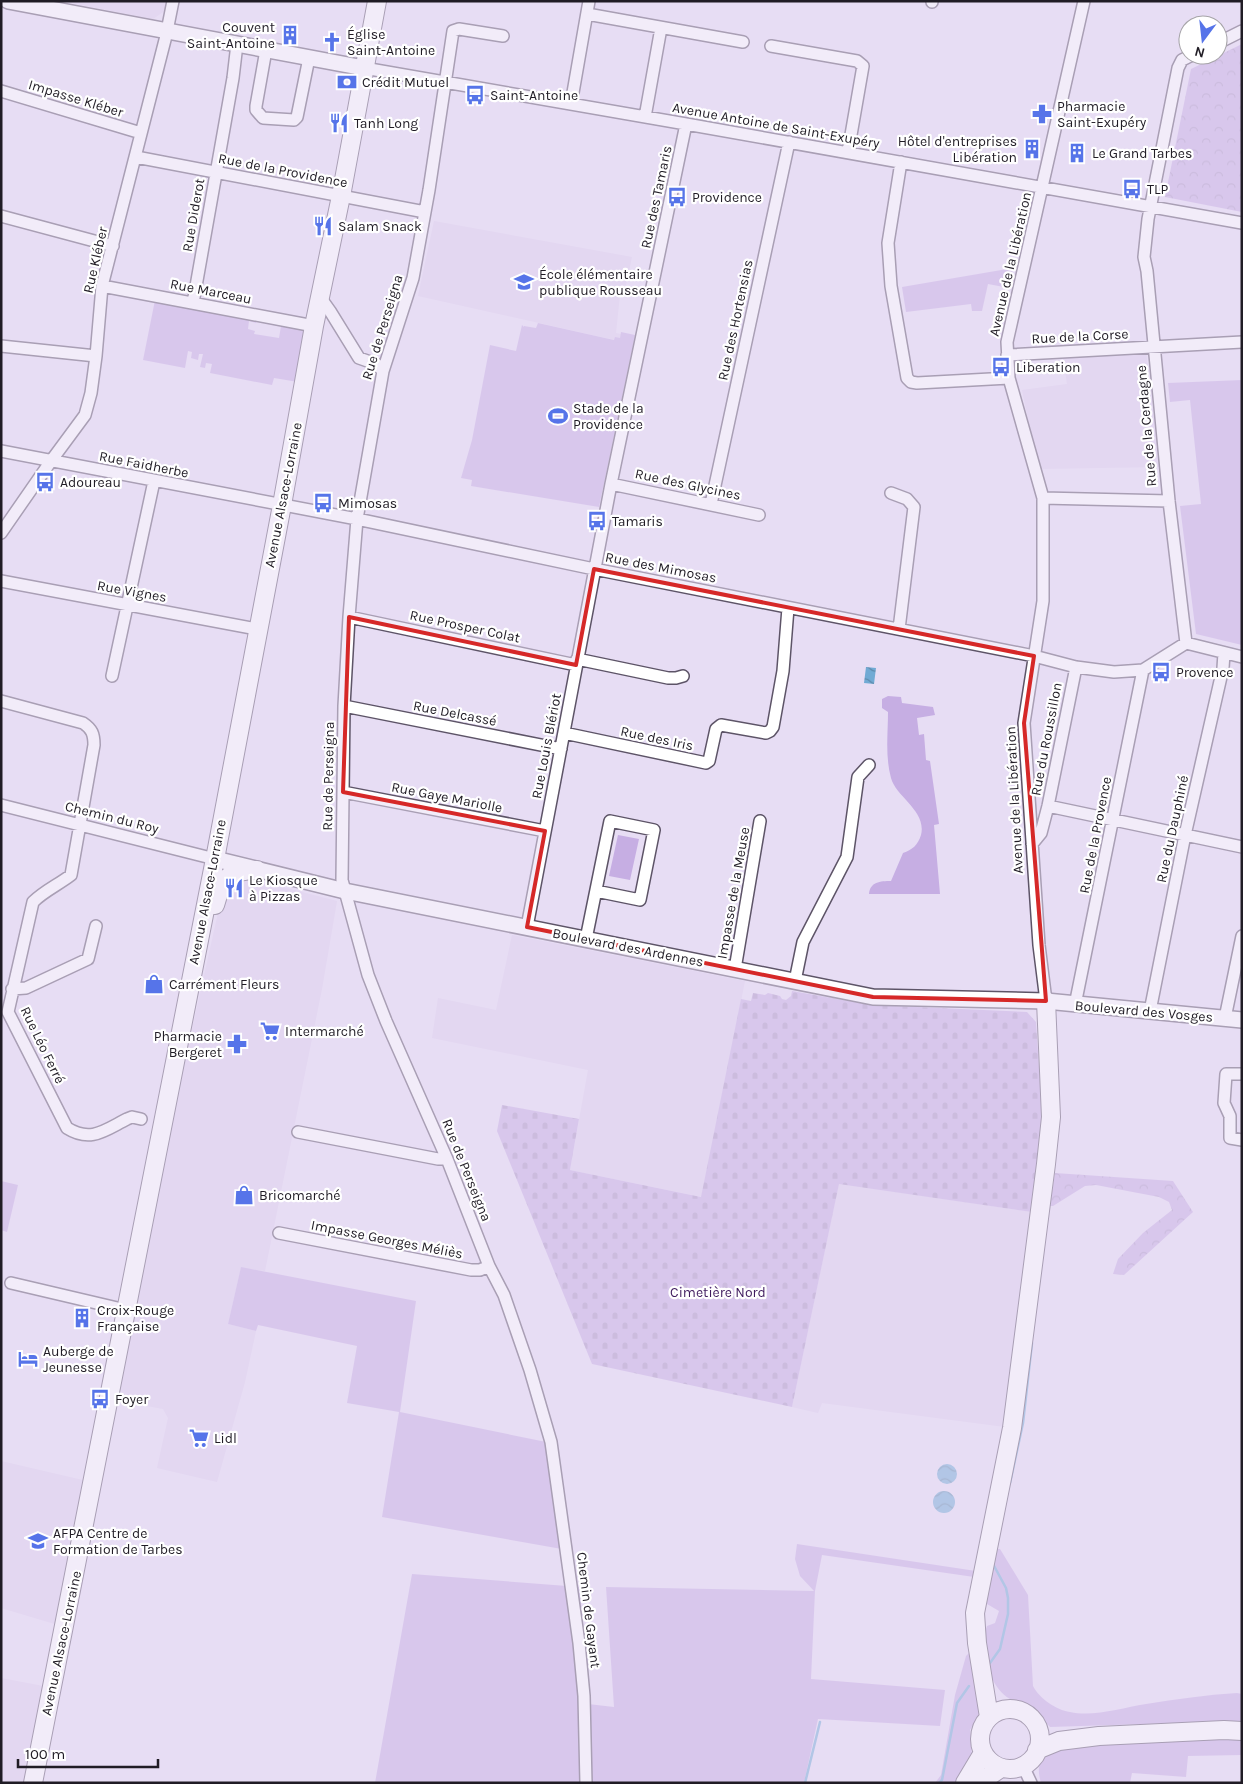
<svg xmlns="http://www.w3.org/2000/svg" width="1243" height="1784" viewBox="0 0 1243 1784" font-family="Karla,sans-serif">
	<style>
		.built { fill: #ddd0ed }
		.green { fill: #c6aee3 }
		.forest { fill: url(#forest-crowns) }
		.cemetery { fill: url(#cemetery-stones) }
		.water { fill: url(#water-waves) }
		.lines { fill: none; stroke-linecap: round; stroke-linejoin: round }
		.stream { stroke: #71aad4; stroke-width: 2.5 }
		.street-casing { stroke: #5d5467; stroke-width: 14 }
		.secondary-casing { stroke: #5d5467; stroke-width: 18 }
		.primary-casing { stroke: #5d5467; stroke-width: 20 }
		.street { stroke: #fff; stroke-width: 11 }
		.secondary { stroke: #fff; stroke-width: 15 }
		.primary { stroke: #fff; stroke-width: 18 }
		.marked { fill: none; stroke: #d62828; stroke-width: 4; stroke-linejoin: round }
		.labels { text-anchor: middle; stroke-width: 4.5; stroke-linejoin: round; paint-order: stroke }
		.poi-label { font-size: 14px; fill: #201c25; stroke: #fff; text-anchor: start }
		.street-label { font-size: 14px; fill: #201c25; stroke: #fff }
		.park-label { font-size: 14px; fill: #3f1b5e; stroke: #fff }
	</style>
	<defs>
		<pattern id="forest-crowns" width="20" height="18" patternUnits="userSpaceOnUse" patternTransform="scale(1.25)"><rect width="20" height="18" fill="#c6aee3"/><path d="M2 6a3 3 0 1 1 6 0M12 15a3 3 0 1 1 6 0" fill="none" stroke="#aa95c3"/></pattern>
		<pattern id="cemetery-stones" width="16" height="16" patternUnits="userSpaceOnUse" patternTransform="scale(1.25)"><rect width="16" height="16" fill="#c6aee3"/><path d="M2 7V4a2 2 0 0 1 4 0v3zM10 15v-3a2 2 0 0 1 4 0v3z" fill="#aa95c3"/></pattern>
		<pattern id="water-waves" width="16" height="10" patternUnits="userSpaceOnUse" patternTransform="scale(1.25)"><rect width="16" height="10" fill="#71aad4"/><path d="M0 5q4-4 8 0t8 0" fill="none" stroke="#5c8aac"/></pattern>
	</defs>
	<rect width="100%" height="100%" fill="#e7ddf4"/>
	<!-- built -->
	<path class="built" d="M60,1H168L166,10L153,19Z
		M434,221L632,257L626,285H621L616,333L621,334L620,338L615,340L418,296Z
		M1146,351L1159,467L1038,469L1022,390L1067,384L1063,356Z
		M247,878L337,901L322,989L265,1271L241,1268L228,1324L256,1331L245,1382L217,1482L157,1468L168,1418L163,1409L114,1400L147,1249L180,1083L222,895L228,884Z
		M512,935L745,981L702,1197L570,1170L588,1070L432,1038L438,998L496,1010Z
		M839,1183L1032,1212L1005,1427L822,1403L818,1413L792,1407Z
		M1,1461L87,1481L58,1625L1,1608Z
		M1,1678L43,1686L25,1783H1Z"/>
	<!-- green -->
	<path class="green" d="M1013,268L1009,288L988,284L982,311H972L971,304L906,312L902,287Z
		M155,300L257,320L256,323L249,321L248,329L255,331L254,334L279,338L281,326L277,325V324L306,329L298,382L274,378L272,385L210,373L212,364L206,363L205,368L200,367L203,354H199L198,360L191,358L192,352L188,351L185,368L143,360Z
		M538,323L614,340L615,337L620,338L621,332L635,335L599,507L471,486L472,480L461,478L472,440L490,345L516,351L522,325L524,327V326L536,328Z
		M1242,380V645L1196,634L1180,506L1201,504L1190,400L1170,402L1168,383Z
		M888,696L901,697L902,703L933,707L935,715L917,718L919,735L924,734L926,760L930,761L939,824L934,825L940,894H869C870,882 880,881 891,881L903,853C912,850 918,845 921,835C927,811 896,797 891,778C885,756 888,734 888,712L882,708V699Z
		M618,835L639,839L630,880L609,876Z
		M1,1181L18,1185L7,1232L1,1230Z
		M241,1267L416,1301L400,1412L556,1444L573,1551L382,1517L399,1412L347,1403L357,1346L258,1325L256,1331L228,1324Z
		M797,1544L976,1571L974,1577L822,1555L815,1591L811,1679L945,1690L940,1726L818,1719L804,1783H375L412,1574L580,1587L588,1704L614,1707L606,1587L814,1591L800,1576L795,1559Z
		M994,1549H1000L1028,1595L1033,1686C1039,1698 1056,1710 1070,1712C1094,1717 1121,1708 1146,1704C1176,1699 1206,1695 1237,1693L1242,1694V1722L1176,1723L1050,1727C1035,1710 1028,1710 1010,1699C993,1689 986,1667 985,1648C985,1640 984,1633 987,1626L995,1623L999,1611L987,1604L985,1599Z
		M970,1652L973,1661L979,1714L970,1730L972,1759L956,1783H935L941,1775L955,1695L966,1656Z
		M1196,1739L1242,1740V1755L1188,1756L1186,1777L1132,1773L1130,1783H1041C1035,1762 1042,1758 1057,1745Z"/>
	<!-- forest -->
	<path class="forest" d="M1242,44V212L1165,197L1191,69Z
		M1055,1173L1173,1181L1193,1212L1124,1275L1113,1274L1118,1259L1143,1233L1172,1210L1169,1202L1159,1197L1096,1185L1085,1186L1053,1206H1050Z"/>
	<!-- cemetery -->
	<path class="cemetery" d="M792,991L871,1005L1027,1012L1036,1022L1043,1126L1032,1212L839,1184L792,1407L592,1364L497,1131L502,1105L579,1119L570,1170L701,1197L741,999L751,1001L753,993L765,995L768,993L780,996L782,999L786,1000L791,996Z"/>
	<!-- water -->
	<path class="water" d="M866,667L876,668L874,684L864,683Z
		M937 1474a10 10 0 1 1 20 0a10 10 0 1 1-20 0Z
		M933 1502a11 11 0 1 1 22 0a11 11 0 1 1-22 0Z"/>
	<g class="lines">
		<!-- stream -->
		<path class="stream" d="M1010,1483L1023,1423L1032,1343
			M990,1663L1000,1649L1008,1614V1598L1006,1588L993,1564
			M805,1783L820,1722
			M939,1783L942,1780L957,1703L969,1686"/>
		<defs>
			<path id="street" d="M932,2V1
				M587,14L743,42
				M503,36L459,29L453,31L429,190L413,278L383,371L357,519L349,617L344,706L342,880L368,975L386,1021L447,1159L489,1266L504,1295L530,1370L551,1442L579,1643L584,1696L586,1783
				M1218,43L1242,31
				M771,46L857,61L863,66L848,152
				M266,50L256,106V110L263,118L294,120L297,117L309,58
				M364,68L686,124L1242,223
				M1,91L141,133
				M571,104L589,1
				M645,117L661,28
				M136,157L425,212
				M901,162L888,243L891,286L907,378L911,382L917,383L1009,378
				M1,216L113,246
				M102,286L314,326
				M320,297L330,311L359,358L376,364L383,371
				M193,303L233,78L237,44
				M1,346L96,356
				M1007,355L1242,342
				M1,451L357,519L594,569L1034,656L1076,667L1114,672L1143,670L1186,643L1242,657
				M611,484L759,515
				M891,493L907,499L914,507L899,629
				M1043,498L1169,501
				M711,504L789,142
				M1,533L51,461L85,415L91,393L96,356L102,286L166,36L173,1
				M1,581L257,629
				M349,617L576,665
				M1186,643L1169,501L1147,271L1144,257L1148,219L1178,68L1182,60L1192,55
				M577,659L668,678H676L683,676
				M112,676L154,481
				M1,701L83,723C92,729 94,734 94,745L71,875C58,885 44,891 33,902L8,1012L67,1128C91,1143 105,1130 127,1119L132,1117L141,1119
				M344,706L561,749
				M564,733L706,763L709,761L716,729L721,725L766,733L770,731L773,727L783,671L788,608
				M343,792L545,831
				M1,805L215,859
				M1048,806L1242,847
				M1032,844L1041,833L1048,806L1076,667
				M527,927L611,484L686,124
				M586,939L610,821L654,830L640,900L596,891
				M735,969L760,821
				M795,981L803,942L847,857L858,777L869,765
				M12,989L26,988L88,959L96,926
				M1046,1001L1039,945L1024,723L1043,601V498L1009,378L1007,342L1084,1
				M1075,1005L1143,670
				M1150,1011L1185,835L1223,668L1224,653
				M1225,1018L1242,936
				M1242,1074H1226L1224,1103L1230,1116V1138L1242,1140
				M298,1132L438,1159H447
				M279,1233L471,1270H480L489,1266
				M11,1283L126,1310
				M1023,1766L1031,1783"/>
			<path id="secondary" d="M8,1L364,68
				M215,859L345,891L873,997L1046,1001L1242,1020"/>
			<path id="primary" d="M215,905C223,877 227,871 257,870
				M980 1739a30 30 0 1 1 60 0a30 30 0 1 1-60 0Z
				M989,1717L977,1643L975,1613L1012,1428L1046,1164L1051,1117L1046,1001
				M1037,1750L1059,1741L1099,1736L1224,1730L1242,1731
				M33,1783L215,859L282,505L314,326L341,196L377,1
				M965,1783L983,1753
				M979,1783L1001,1768"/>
		</defs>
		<!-- street casing -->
		<use href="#street" class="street-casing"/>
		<!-- secondary casing -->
		<use href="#secondary" class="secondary-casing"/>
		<!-- primary casing -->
		<use href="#primary" class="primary-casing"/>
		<!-- street -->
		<use href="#street" class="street"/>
		<!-- secondary -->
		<use href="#secondary" class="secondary"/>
		<!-- primary -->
		<use href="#primary" class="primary"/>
	</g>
	<!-- marked area -->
	<path d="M0 0H1243V1784H0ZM594,569L1034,656L1024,723L1046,1001L873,997L527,927L545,831L343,792L349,617L576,665Z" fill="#e7ddf4" fill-opacity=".55" fill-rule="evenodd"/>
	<path class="marked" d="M594,569L1034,656L1024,723L1046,1001L873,997L527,927L545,831L343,792L349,617L576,665Z"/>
	<!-- icons -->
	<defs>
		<symbol id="building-bare" viewBox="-9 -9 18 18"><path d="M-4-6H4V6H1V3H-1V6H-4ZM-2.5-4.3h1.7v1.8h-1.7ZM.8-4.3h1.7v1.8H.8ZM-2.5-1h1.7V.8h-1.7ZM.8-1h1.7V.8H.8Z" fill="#5674e9" stroke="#fff" stroke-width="2.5" paint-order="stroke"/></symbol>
		<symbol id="church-bare" viewBox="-9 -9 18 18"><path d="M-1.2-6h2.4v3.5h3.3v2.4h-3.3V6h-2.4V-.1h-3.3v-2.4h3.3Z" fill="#5674e9" stroke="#fff" stroke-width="2.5" paint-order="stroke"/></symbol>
		<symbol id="bank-bare" viewBox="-9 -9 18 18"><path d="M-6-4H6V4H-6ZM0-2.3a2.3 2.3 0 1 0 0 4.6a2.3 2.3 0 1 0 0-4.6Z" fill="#5674e9" stroke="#fff" stroke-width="2.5" paint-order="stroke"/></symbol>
		<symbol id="bus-bare" viewBox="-9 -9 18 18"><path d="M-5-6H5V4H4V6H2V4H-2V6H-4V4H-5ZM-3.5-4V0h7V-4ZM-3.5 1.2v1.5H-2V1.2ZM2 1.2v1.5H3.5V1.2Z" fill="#5674e9" stroke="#fff" stroke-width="2.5" paint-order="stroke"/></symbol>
		<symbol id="pharmacy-bare" viewBox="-9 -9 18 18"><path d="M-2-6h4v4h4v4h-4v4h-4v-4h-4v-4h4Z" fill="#5674e9" stroke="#fff" stroke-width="2.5" paint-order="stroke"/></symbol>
		<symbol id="restaurant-bare" viewBox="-9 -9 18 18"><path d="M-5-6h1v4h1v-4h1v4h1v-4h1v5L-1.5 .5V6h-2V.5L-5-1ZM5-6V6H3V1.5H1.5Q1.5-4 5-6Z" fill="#5674e9" stroke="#fff" stroke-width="2.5" paint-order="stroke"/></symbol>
		<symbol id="school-bare" viewBox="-9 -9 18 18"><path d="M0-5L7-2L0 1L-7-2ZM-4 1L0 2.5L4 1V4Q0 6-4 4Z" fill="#5674e9" stroke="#fff" stroke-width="2.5" paint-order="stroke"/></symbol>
		<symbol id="stadium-bare" viewBox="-9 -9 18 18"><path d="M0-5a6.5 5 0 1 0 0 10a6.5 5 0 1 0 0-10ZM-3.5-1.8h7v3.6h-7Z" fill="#5674e9" stroke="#fff" stroke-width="2.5" paint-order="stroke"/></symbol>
		<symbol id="shop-bare" viewBox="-9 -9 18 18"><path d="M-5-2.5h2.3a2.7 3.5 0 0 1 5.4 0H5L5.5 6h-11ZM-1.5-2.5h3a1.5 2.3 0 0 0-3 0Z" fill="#5674e9" stroke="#fff" stroke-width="2.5" paint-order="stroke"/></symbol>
		<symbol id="supermarket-bare" viewBox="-9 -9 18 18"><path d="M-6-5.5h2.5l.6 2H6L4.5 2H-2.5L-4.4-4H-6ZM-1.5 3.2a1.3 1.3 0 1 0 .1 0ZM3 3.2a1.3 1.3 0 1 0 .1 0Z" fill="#5674e9" stroke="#fff" stroke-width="2.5" paint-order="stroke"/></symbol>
		<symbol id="hotel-bare" viewBox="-9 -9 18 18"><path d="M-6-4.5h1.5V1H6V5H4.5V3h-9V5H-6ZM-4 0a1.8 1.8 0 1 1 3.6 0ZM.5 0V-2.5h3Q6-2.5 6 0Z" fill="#5674e9" stroke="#fff" stroke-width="2.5" paint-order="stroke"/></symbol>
	</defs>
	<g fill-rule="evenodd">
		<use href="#building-bare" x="276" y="21" width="28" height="28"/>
		<use href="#church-bare" x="318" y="28" width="28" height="28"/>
		<use href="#bank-bare" x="333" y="68" width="28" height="28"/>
		<use href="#bus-bare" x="461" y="81" width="28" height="28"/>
		<use href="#pharmacy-bare" x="1028" y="100" width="28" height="28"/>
		<use href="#restaurant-bare" x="325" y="109" width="28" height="28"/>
		<use href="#building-bare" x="1018" y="135" width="28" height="28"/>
		<use href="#building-bare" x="1063" y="139" width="28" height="28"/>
		<use href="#bus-bare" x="1118" y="175" width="28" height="28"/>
		<use href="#bus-bare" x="663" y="183" width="28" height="28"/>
		<use href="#restaurant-bare" x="309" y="212" width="28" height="28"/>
		<use href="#school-bare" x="510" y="268" width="28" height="28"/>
		<use href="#bus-bare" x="987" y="353" width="28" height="28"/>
		<use href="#stadium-bare" x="544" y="402" width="28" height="28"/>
		<use href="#bus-bare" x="31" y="468" width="28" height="28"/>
		<use href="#bus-bare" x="309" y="489" width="28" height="28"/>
		<use href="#bus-bare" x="583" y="507" width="28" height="28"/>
		<use href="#bus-bare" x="1147" y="658" width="28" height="28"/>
		<use href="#restaurant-bare" x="220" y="874" width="28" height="28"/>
		<use href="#shop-bare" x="140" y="970" width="28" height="28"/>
		<use href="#supermarket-bare" x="256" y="1017" width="28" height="28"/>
		<use href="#pharmacy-bare" x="223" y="1030" width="28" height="28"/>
		<use href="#shop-bare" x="230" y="1181" width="28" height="28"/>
		<use href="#building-bare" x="68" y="1304" width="28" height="28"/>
		<use href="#hotel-bare" x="14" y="1345" width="28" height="28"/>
		<use href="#bus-bare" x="86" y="1385" width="28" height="28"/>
		<use href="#supermarket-bare" x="185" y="1424" width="28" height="28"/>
		<use href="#school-bare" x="24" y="1527" width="28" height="28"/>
	</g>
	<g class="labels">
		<!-- poi labels -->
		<g class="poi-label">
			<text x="275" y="32" text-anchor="end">Couvent<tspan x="275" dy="16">Saint-Antoine</tspan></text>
			<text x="347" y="39">Église<tspan x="347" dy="16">Saint-Antoine</tspan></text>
			<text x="362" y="87">Crédit Mutuel</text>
			<text x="490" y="100">Saint-Antoine</text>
			<text x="1057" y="111">Pharmacie<tspan x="1057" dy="16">Saint-Exupéry</tspan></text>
			<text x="354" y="128">Tanh Long</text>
			<text x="1017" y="146" text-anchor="end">Hôtel d'entreprises<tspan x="1017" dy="16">Libération</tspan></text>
			<text x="1092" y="158">Le Grand Tarbes</text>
			<text x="1147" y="194">TLP</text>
			<text x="692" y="202">Providence</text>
			<text x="338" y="231">Salam Snack</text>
			<text x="539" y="279">École élémentaire<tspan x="539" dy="16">publique Rousseau</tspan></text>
			<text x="1016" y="372">Liberation</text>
			<text x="573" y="413">Stade de la<tspan x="573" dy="16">Providence</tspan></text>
			<text x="60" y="487">Adoureau</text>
			<text x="338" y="508">Mimosas</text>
			<text x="612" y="526">Tamaris</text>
			<text x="1176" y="677">Provence</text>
			<text x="249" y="885">Le Kiosque<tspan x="249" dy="16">à Pizzas</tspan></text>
			<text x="169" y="989">Carrément Fleurs</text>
			<text x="285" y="1036">Intermarché</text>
			<text x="222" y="1041" text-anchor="end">Pharmacie<tspan x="222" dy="16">Bergeret</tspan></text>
			<text x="259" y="1200">Bricomarché</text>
			<text x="97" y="1315">Croix-Rouge<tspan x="97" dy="16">Française</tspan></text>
			<text x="43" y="1356">Auberge de<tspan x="43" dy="16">Jeunesse</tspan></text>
			<text x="115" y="1404">Foyer</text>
			<text x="214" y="1443">Lidl</text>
			<text x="53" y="1538">AFPA Centre de<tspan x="53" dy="16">Formation de Tarbes</tspan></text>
		</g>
		<!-- street labels -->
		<g class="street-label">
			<text transform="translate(76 98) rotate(17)" y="5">Impasse Kléber</text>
			<text transform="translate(776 125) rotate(10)" y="5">Avenue Antoine de Saint-Exupéry</text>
			<text transform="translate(283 170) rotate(11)" y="5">Rue de la Providence</text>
			<text transform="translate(656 197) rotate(-78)" y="5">Rue des Tamaris</text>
			<text transform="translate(193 215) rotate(-80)" y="5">Rue Diderot</text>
			<text transform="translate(95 260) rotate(-77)" y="5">Rue Kléber</text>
			<text transform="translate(1010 264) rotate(-77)" y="5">Avenue de la Libération</text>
			<text transform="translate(211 291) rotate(11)" y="5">Rue Marceau</text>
			<text transform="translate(735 320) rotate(-78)" y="5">Rue des Hortensias</text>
			<text transform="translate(382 327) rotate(-73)" y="5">Rue de Perseigna</text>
			<text transform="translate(1080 336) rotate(-3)" y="5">Rue de la Corse</text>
			<text transform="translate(1146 426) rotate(-95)" y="5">Rue de la Cerdagne</text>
			<text transform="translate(144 464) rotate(11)" y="5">Rue Faidherbe</text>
			<text transform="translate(688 484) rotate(12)" y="5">Rue des Glycines</text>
			<text transform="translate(283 495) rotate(-79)" y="5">Avenue Alsace-Lorraine</text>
			<text transform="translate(661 567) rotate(11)" y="5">Rue des Mimosas</text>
			<text transform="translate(132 591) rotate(10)" y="5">Rue Vignes</text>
			<text transform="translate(465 626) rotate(12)" y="5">Rue Prosper Colat</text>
			<text transform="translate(455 713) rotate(11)" y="5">Rue Delcassé</text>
			<text transform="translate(657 738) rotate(12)" y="5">Rue des Iris</text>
			<text transform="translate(1046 739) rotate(-79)" y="5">Rue du Roussillon</text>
			<text transform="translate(546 746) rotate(-79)" y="5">Rue Louis Blériot</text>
			<text transform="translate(328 776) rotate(-89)" y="5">Rue de Perseigna</text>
			<text transform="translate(447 797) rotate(11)" y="5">Rue Gaye Mariolle</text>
			<text transform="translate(1014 800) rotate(-93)" y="5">Avenue de la Libération</text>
			<text transform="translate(112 817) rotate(14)" y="5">Chemin du Roy</text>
			<text transform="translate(1172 829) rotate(-78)" y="5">Rue du Dauphiné</text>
			<text transform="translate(1095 835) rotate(-79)" y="5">Rue de la Provence</text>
			<text transform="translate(207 892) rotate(-79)" y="5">Avenue Alsace-Lorraine</text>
			<text transform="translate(733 893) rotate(-80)" y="5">Impasse de la Meuse</text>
			<text transform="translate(628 947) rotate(11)" y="5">Boulevard des Ardennes</text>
			<text transform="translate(1144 1011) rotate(5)" y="5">Boulevard des Vosges</text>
			<text transform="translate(43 1045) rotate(64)" y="5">Rue Léo Ferré</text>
			<text transform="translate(467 1170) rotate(68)" y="5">Rue de Perseigna</text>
			<text transform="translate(387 1239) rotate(11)" y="5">Impasse Georges Méliès</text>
			<text transform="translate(589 1610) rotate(83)" y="5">Chemin de Gayant</text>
			<text transform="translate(61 1643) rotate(-78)" y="5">Avenue Alsace-Lorraine</text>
		</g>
		<!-- park labels -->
		<g class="park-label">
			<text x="718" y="1297">Cimetière Nord</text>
		</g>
	</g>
	<!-- border -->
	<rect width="1243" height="1784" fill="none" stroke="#201c25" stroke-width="5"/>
	<!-- north arrow -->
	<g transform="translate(1203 40) rotate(195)"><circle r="24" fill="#ffffff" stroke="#a6a4a8"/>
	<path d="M0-4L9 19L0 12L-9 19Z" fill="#5674e9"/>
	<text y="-8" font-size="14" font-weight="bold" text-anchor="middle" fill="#201c25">N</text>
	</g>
	<!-- scale -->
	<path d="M18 1759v8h140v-8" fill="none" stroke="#201c25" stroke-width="2.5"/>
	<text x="25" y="1759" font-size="15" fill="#201c25" stroke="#ffffff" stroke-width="4" paint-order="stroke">100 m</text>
</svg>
